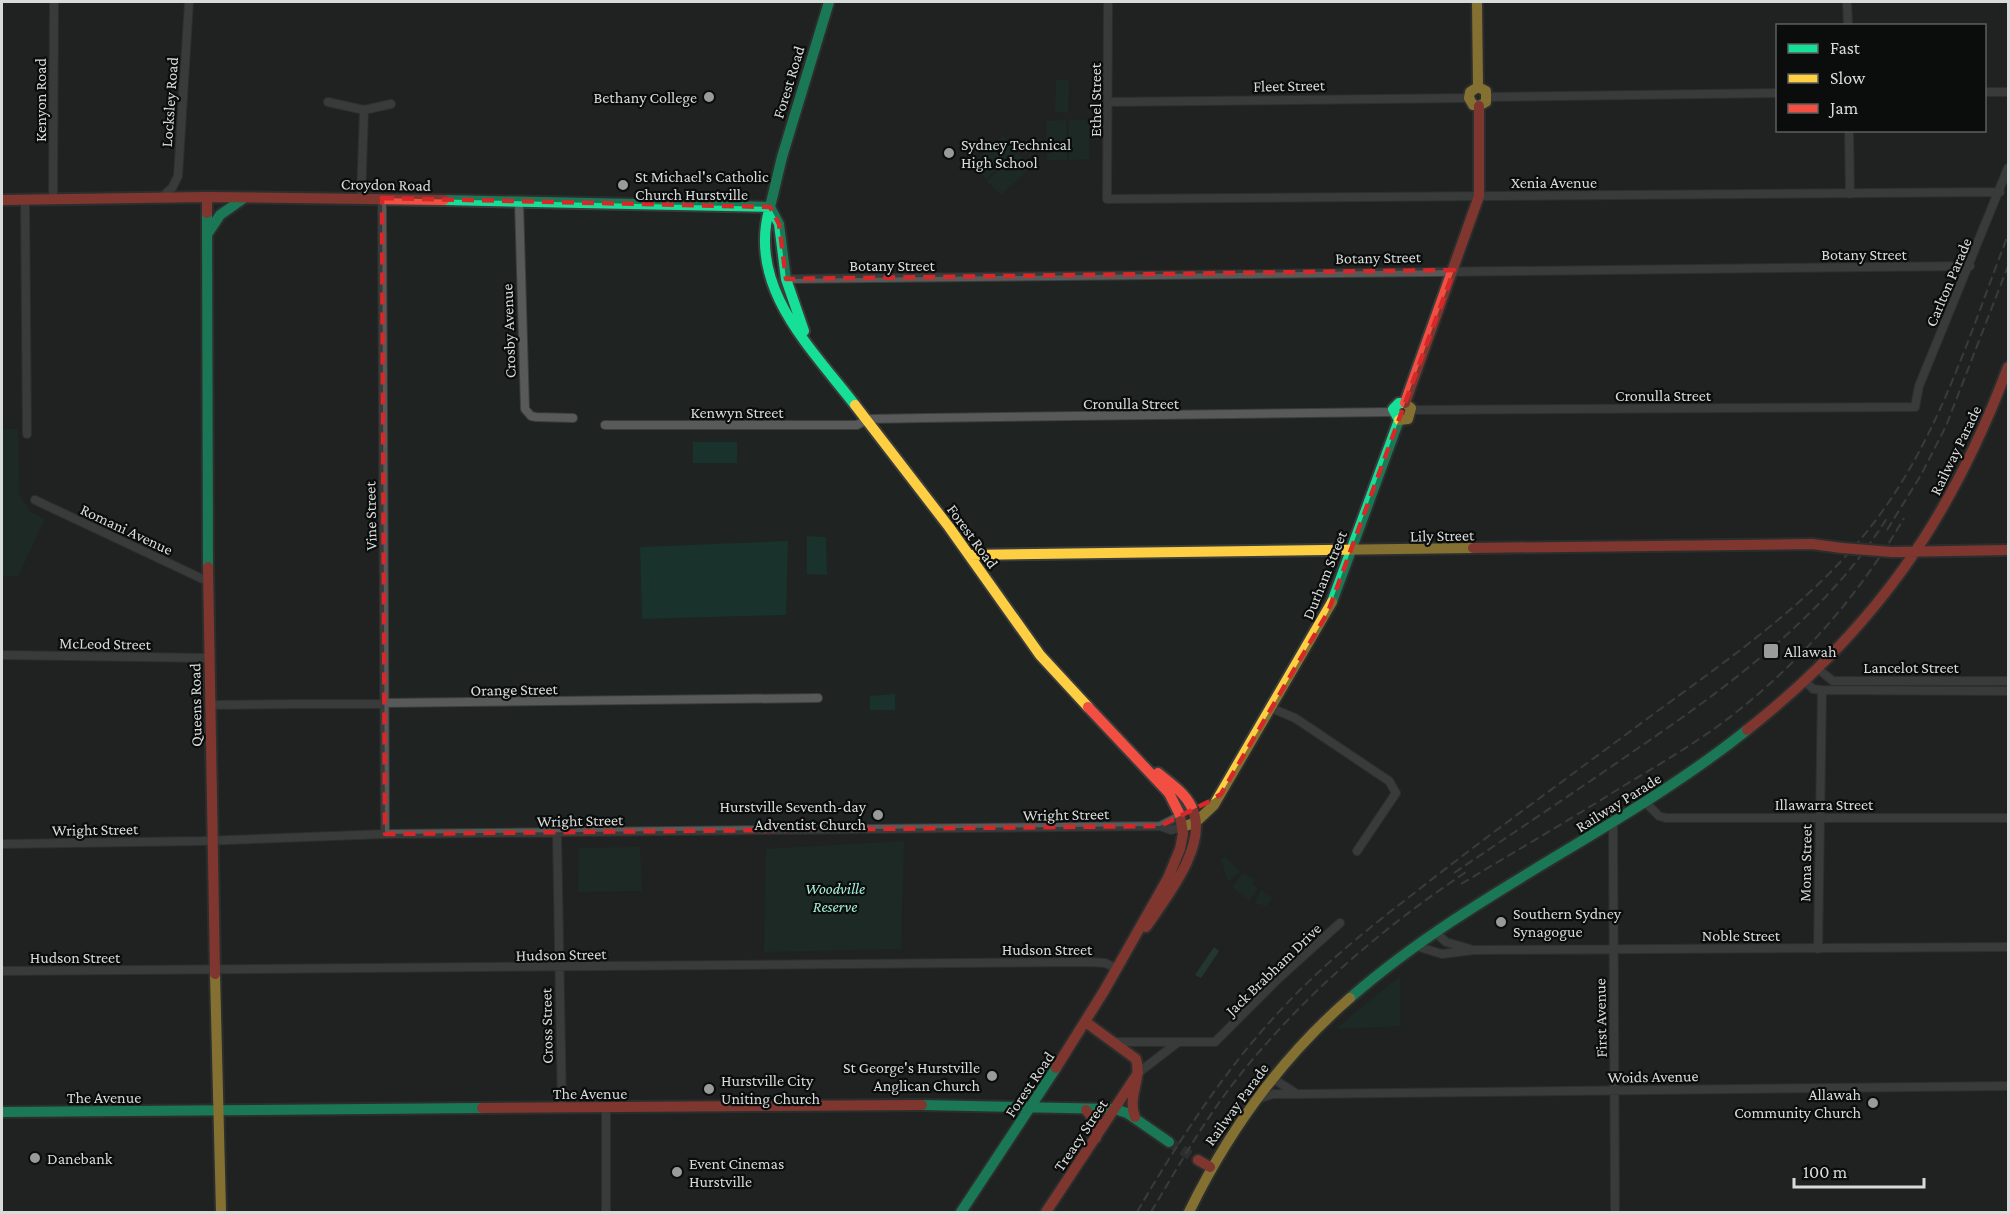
<svg xmlns="http://www.w3.org/2000/svg" width="2010" height="1214" viewBox="0 0 2010 1214" font-family="'Crimson Pro',serif">
	<style>
		.green { fill: #19322b }
		.water { fill: #2c4f44 }
		.lines { fill: none; stroke-linecap: round; stroke-linejoin: round }
		.secondary-tunnel { stroke: #3b3f3d; stroke-width: 10; stroke-dasharray: 10 5; stroke-linecap: butt }
		.street-casing { stroke: #3a3d3c; stroke-width: 10 }
		.fast-casing { stroke: #3a3d3c; stroke-width: 14 }
		.slow-casing { stroke: #3a3d3c; stroke-width: 14 }
		.jam-casing { stroke: #3a3d3c; stroke-width: 14 }
		.street { stroke: #575a58; stroke-width: 8 }
		.fast { stroke: #16e098; stroke-width: 10 }
		.slow { stroke: #ffcf43; stroke-width: 10 }
		.jam { stroke: #f24e42; stroke-width: 10 }
		.rail { stroke: #585a59; stroke-width: 2; stroke-dasharray: 9 4.5; stroke-linecap: butt }
		.jam-bridge-casing { stroke: #3a3d3c; stroke-width: 14; stroke-linecap: butt }
		.jam-bridge { stroke: #f24e42; stroke-width: 10 }
		.marked { fill: none; stroke: #d62828; stroke-width: 4.5; stroke-dasharray: 12 8; stroke-linejoin: round }
		.poi-dot { fill: #979b99; stroke: #0a0d0c; stroke-width: 2 }
		.labels { text-anchor: middle; stroke-width: 4.5; stroke-linejoin: round; paint-order: stroke }
		.street-label { font-size: 16px; fill: #d7dbd9; stroke: #0a0d0c }
		.poi-label { font-size: 16px; fill: #d7dbd9; stroke: #0a0d0c; text-anchor: start }
		.park-label { font-size: 16px; font-style: italic; fill: #a7efda; stroke: #0a0d0c }
	</style>
	<rect width="100%" height="100%" fill="#1f2321"/>
	<!-- green -->
	<path class="green" d="M1056,80H1069L1068,113L1055,112Z
		M1066,120L1067,160H1047L1046,121Z
		M1069,120H1089V159L1069,160Z
		M1003,136L1017,151L986,179L972,164Z
		M1018,153L1031,167L1001,195L987,181Z
		M2,429H18L19,493L30,512L45,519L18,576H2Z
		M693,442H737V463H693Z
		M807,536L826,537L827,575L807,574Z
		M788,541L786,615L642,619L640,547Z
		M895,694V710H870V696Z
		M904,841L901,949L764,952L766,849Z
		M640,847L642,891L578,892L579,848Z
		M1225,857L1240,871L1228,882L1221,859Z
		M1243,873L1255,880L1252,884L1258,888L1249,901L1232,887Z
		M1261,890L1272,898L1266,906L1255,903Z
		M1400,976V1026L1337,1029V1028Z"/>
	<!-- water -->
	<path class="water" d="M1214,947L1219,951L1201,978L1195,975Z"/>
	<g class="lines">
		<!-- secondary-tunnel -->
		<path class="secondary-tunnel" d="M1169,1142L1198,1160"/>
		<defs>
			<path id="street" d="M1108,2L1107,199L2000,192
				M1847,2L1848,26
				M1984,92H2008
				M1488,97L1778,93
				M328,102L364,110
				M1109,102L1469,98
				M1849,130L1850,194
				M161,198L172,188L178,176L189,2
				M361,198L364,110L391,104
				M382,198L385,834
				M25,200L27,434
				M53,200L54,2
				M519,202L525,409L531,416L536,417L573,418
				M786,279L1970,266
				M1411,410L1915,407L1919,386L2008,168
				M605,425H857L868,419L924,418L1393,412
				M35,500L209,582
				M2,655L209,658
				M1818,669L1833,681H2008
				M1805,681L1813,689L1822,690L1818,949
				M1822,690L2008,691
				M209,705L818,698
				M1271,708L1295,718L1389,781L1396,793L1357,851
				M1646,803L1659,816L1666,818H2008
				M1613,824L1615,1212
				M1160,826L1180,816
				M557,834L562,1108
				M2,844L201,841L385,834L1160,826L1171,830L1183,827
				M1436,933L1446,942L1470,949
				M1416,946L1442,954L1474,950L2008,947
				M2,971L1090,962L1105,963L1118,969
				M1114,1042H1215L1279,978L1340,923
				M1138,1073L1177,1043
				M1272,1078L1294,1092
				M1255,1100L1273,1094H1299L2008,1086
				M606,1108V1212"/>
			<path id="fast" d="M444,200L770,207L782,157L829,2
				M770,207C746,286 811,348 855,405
				M770,207L779,224L786,279L804,331
				M207,213L208,567
				M208,233L220,215L244,198
				M1399,420L1393,409L1399,403H1405
				M1332,602L1399,420
				M1350,998C1471,892 1622,830 1747,730
				M922,1105L1115,1109L1127,1113L1169,1142
				M2,1112L482,1108
				M961,1212L1056,1068"/>
			<path id="slow" d="M1477,2L1478,87
				M1478,87L1470,92L1469,98L1473,105L1479,106
				M1478,87L1486,91V102L1479,106
				M855,405L949,527L1040,655L1088,707
				M1399,420L1408,419L1411,408L1405,403
				M969,555L1473,548
				M1183,827L1196,822L1214,805L1332,602
				M215,974L221,1212
				M1189,1212C1229,1130 1281,1058 1350,998"/>
			<path id="jam" d="M2,200L207,197
				M207,213V197L444,200
				M1405,403L1479,196V106
				M1473,548L1812,544L1842,548
				M1892,552L2008,550
				M208,567L215,974
				M1747,730C1875,629 1951,519 2008,367
				M1146,927C1166,898 1211,842 1191,806C1184,792 1170,783 1158,773
				M1087,1023L1136,1059C1142,1080 1127,1097 1135,1117
				M1056,1068L1104,991L1168,878L1180,849L1183,834L1180,815L1169,793L1088,707
				M482,1108L922,1105
				M1086,1110L1098,1125L1096,1138
				M1198,1160L1210,1167
				M1046,1212L1138,1073"/>
		</defs>
		<!-- street casing -->
		<use href="#street" class="street-casing"/>
		<!-- fast casing -->
		<use href="#fast" class="fast-casing"/>
		<!-- slow casing -->
		<use href="#slow" class="slow-casing"/>
		<!-- jam casing -->
		<use href="#jam" class="jam-casing"/>
		<!-- street -->
		<use href="#street" class="street"/>
		<!-- fast -->
		<use href="#fast" class="fast"/>
		<!-- slow -->
		<use href="#slow" class="slow"/>
		<!-- jam -->
		<use href="#jam" class="jam"/>
		<!-- rail -->
		<path class="rail" d="M1887,530L1921,475L1946,426L2008,266
			M1454,873C1513,833 1572,794 1631,753C1725,689 1826,616 1887,518
			M1461,884C1516,851 1571,819 1625,785C1663,762 1703,739 1739,710C1804,658 1862,591 1904,518
			M1137,1212C1182,1135 1231,1060 1294,996C1333,956 1378,921 1422,887C1491,833 1562,782 1632,730C1720,664 1819,601 1884,509C1942,427 1972,328 2008,235
			M1151,1212C1175,1172 1198,1131 1226,1093C1292,1005 1375,933 1466,872"/>
		<defs>
			<path id="jam-bridge" d="M1842,548L1892,552"/>
		</defs>
		<!-- jam-bridge casing -->
		<use href="#jam-bridge" class="jam-bridge-casing"/>
		<!-- jam-bridge -->
		<use href="#jam-bridge" class="jam-bridge"/>
	</g>
	<!-- marked area -->
	<path d="M0 0H2010V1214H0ZM382,198L770,207L779,224L786,279L1454,270L1328,612L1221,794L1210,801L1160,826L385,834Z" fill="#1f2321" fill-opacity=".55" fill-rule="evenodd"/>
	<path class="marked" d="M382,198L770,207L779,224L786,279L1454,270L1328,612L1221,794L1210,801L1160,826L385,834Z"/>
	<!-- markers -->
	<g class="poi-dot">
		<circle cx="709" cy="97" r="6"/>
		<circle cx="949" cy="153" r="6"/>
		<circle cx="623" cy="185" r="6"/>
		<rect x="1763" y="643" width="16" height="16" rx="3"/>
		<circle cx="878" cy="815" r="6"/>
		<circle cx="1501" cy="922" r="6"/>
		<circle cx="992" cy="1076" r="6"/>
		<circle cx="709" cy="1089" r="6"/>
		<circle cx="1873" cy="1103" r="6"/>
		<circle cx="35" cy="1158" r="6"/>
		<circle cx="677" cy="1172" r="6"/>
	</g>
	<g class="labels">
		<!-- street labels -->
		<g class="street-label">
			<text transform="translate(788 82) rotate(-73)" y="6">Forest Road</text>
			<text transform="translate(1289 85) rotate(-1)" y="6">Fleet Street</text>
			<text transform="translate(40 100) rotate(-90)" y="6">Kenyon Road</text>
			<text transform="translate(1095 100) rotate(-90)" y="6">Ethel Street</text>
			<text transform="translate(169 102) rotate(-86)" y="6">Locksley Road</text>
			<text x="1554" y="188">Xenia Avenue</text>
			<text transform="translate(386 184) rotate(1)" y="6">Croydon Road</text>
			<text x="1864" y="260">Botany Street</text>
			<text transform="translate(1378 257) rotate(-1)" y="6">Botany Street</text>
			<text x="892" y="271">Botany Street</text>
			<text transform="translate(1948 282) rotate(-67)" y="6">Carlton Parade</text>
			<text transform="translate(508 331) rotate(-92)" y="6">Crosby Avenue</text>
			<text x="1663" y="401">Cronulla Street</text>
			<text x="1131" y="409">Cronulla Street</text>
			<text x="737" y="418">Kenwyn Street</text>
			<text transform="translate(1955 450) rotate(-64)" y="6">Railway Parade</text>
			<text transform="translate(370 516) rotate(-91)" y="6">Vine Street</text>
			<text transform="translate(127 529) rotate(25)" y="6">Romani Avenue</text>
			<text transform="translate(1442 535) rotate(-1)" y="6">Lily Street</text>
			<text transform="translate(973 536) rotate(54)" y="6">Forest Road</text>
			<text transform="translate(1324 575) rotate(-68)" y="6">Durham Street</text>
			<text transform="translate(105 643) rotate(1)" y="6">McLeod Street</text>
			<text x="1911" y="673">Lancelot Street</text>
			<text transform="translate(514 689) rotate(-1)" y="6">Orange Street</text>
			<text transform="translate(195 705) rotate(-91)" y="6">Queens Road</text>
			<text transform="translate(1618 802) rotate(-32)" y="6">Railway Parade</text>
			<text x="1824" y="810">Illawarra Street</text>
			<text transform="translate(1066 814) rotate(-1)" y="6">Wright Street</text>
			<text transform="translate(580 820) rotate(-1)" y="6">Wright Street</text>
			<text transform="translate(95 829) rotate(-1)" y="6">Wright Street</text>
			<text transform="translate(1805 863) rotate(-89)" y="6">Mona Street</text>
			<text x="1741" y="941">Noble Street</text>
			<text x="1047" y="955">Hudson Street</text>
			<text transform="translate(561 954) rotate(-1)" y="6">Hudson Street</text>
			<text x="75" y="963">Hudson Street</text>
			<text transform="translate(1273 969) rotate(-44)" y="6">Jack Brabham Drive</text>
			<text transform="translate(1600 1018) rotate(-91)" y="6">First Avenue</text>
			<text transform="translate(546 1026) rotate(-91)" y="6">Cross Street</text>
			<text transform="translate(1653 1076) rotate(-1)" y="6">Woids Avenue</text>
			<text transform="translate(1029 1084) rotate(-56)" y="6">Forest Road</text>
			<text x="590" y="1099">The Avenue</text>
			<text x="104" y="1103">The Avenue</text>
			<text transform="translate(1236 1104) rotate(-54)" y="6">Railway Parade</text>
			<text transform="translate(1080 1135) rotate(-56)" y="6">Treacy Street</text>
		</g>
		<!-- poi labels -->
		<g class="poi-label">
			<text x="697" y="103" text-anchor="end">Bethany College</text>
			<text x="961" y="150">Sydney Technical<tspan x="961" dy="18">High School</tspan></text>
			<text x="635" y="182">St Michael's Catholic<tspan x="635" dy="18">Church Hurstville</tspan></text>
			<text x="1784" y="657">Allawah</text>
			<text x="866" y="812" text-anchor="end">Hurstville Seventh-day<tspan x="866" dy="18">Adventist Church</tspan></text>
			<text x="1513" y="919">Southern Sydney<tspan x="1513" dy="18">Synagogue</tspan></text>
			<text x="980" y="1073" text-anchor="end">St George's Hurstville<tspan x="980" dy="18">Anglican Church</tspan></text>
			<text x="721" y="1086">Hurstville City<tspan x="721" dy="18">Uniting Church</tspan></text>
			<text x="1861" y="1100" text-anchor="end">Allawah<tspan x="1861" dy="18">Community Church</tspan></text>
			<text x="47" y="1164">Danebank</text>
			<text x="689" y="1169">Event Cinemas<tspan x="689" dy="18">Hurstville</tspan></text>
		</g>
		<!-- park labels -->
		<g class="park-label">
			<text x="835" y="894">Woodville<tspan x="835" dy="18">Reserve</tspan></text>
		</g>
	</g>
	<!-- border -->
	<rect width="2010" height="1214" fill="none" stroke="#d7dbd9" stroke-width="6"/>
	<!-- legend -->
	<rect x="1776" y="24" width="210" height="108" fill="#0a0d0c" stroke="#5c5f5e" stroke-width="1.5"/>
	<rect x="1788" y="44" width="30" height="9" fill="#16e098" stroke="#5c5f5e" stroke-width="1.5"/>
	<text x="1830" y="54" font-size="18" fill="#d7dbd9">Fast</text>
	<rect x="1788" y="74" width="30" height="9" fill="#ffcf43" stroke="#5c5f5e" stroke-width="1.5"/>
	<text x="1830" y="84" font-size="18" fill="#d7dbd9">Slow</text>
	<rect x="1788" y="104" width="30" height="9" fill="#f24e42" stroke="#5c5f5e" stroke-width="1.5"/>
	<text x="1830" y="114" font-size="18" fill="#d7dbd9">Jam</text>
	<!-- scale -->
	<path d="M1794 1178v9h130v-9" fill="none" stroke="#d7dbd9" stroke-width="3"/>
	<text x="1803" y="1178" font-size="18" fill="#d7dbd9" stroke="#0a0d0c" stroke-width="4.5" paint-order="stroke">100 m</text>
</svg>
